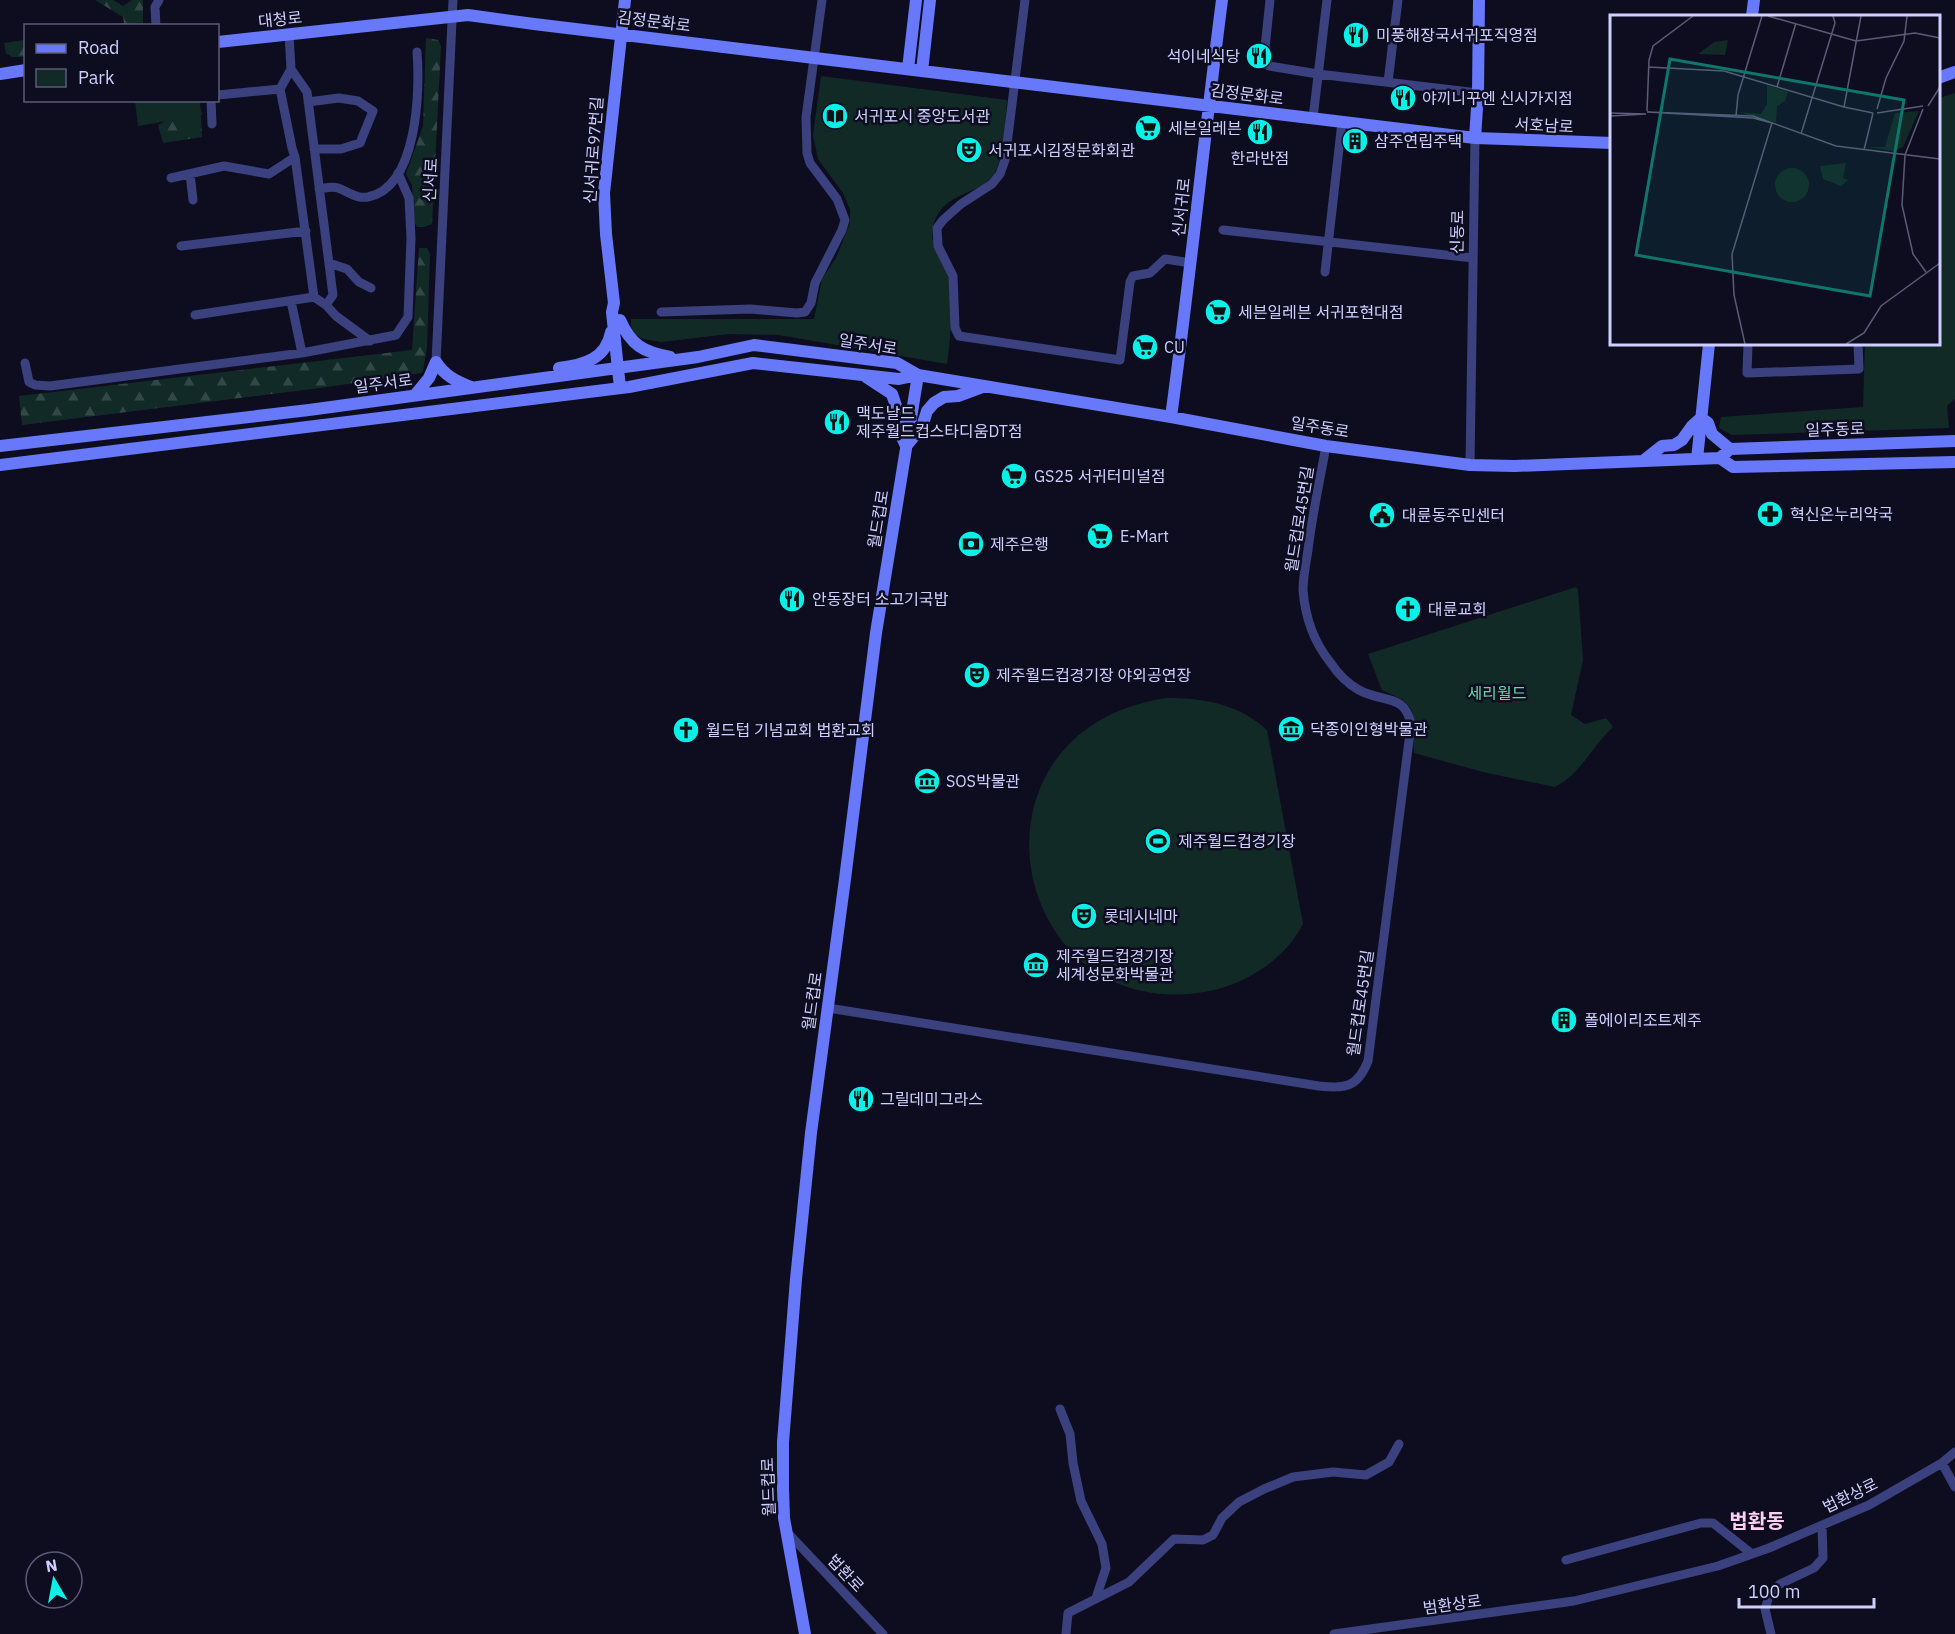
<svg xmlns="http://www.w3.org/2000/svg" width="1955" height="1634" viewBox="0 0 1955 1634" font-family="'IBM Plex Sans','Noto Sans KR',sans-serif">
	<style>
		.forest { fill: url(#forest-firs) }
		.park { fill: #112a26 }
		.lines { fill: none; stroke-linecap: round; stroke-linejoin: round }
		.street { stroke: #3a417e; stroke-width: 9 }
		.secondary { stroke: #6878fb; stroke-width: 12 }
		.labels { text-anchor: middle; stroke-width: 5; stroke-linejoin: round; paint-order: stroke }
		.street-label { font-size: 16px; fill: #cecffe; stroke: #0e0d20 }
		.poi-label { font-size: 16px; fill: #cecffe; stroke: #0e0d20; text-anchor: start }
		.park-label { font-size: 16px; fill: #5cdbaa; stroke: #0e0d20 }
		.quarter-label { font-size: 20px; font-weight: bold; fill: #fed0f3; stroke: #0e0d20 }
		.inset-road { fill: none; stroke: #5b5b79; stroke-width: 1.5 }
		.view { fill: #0f766e; fill-opacity: 0.15; stroke: #0f766e; stroke-width: 3 }
		.inset-edge { fill: none; stroke: #cecffe; stroke-width: 3 }
	</style>
	<defs>
		<pattern id="forest-firs" width="22" height="20" patternUnits="userSpaceOnUse" patternTransform="scale(1.5)"><rect width="22" height="20" fill="#112a26"/><path d="M5 1l3.5 6h-7zM16 11l3.5 6h-7z" fill="#324847"/></pattern>
	</defs>
	<rect width="100%" height="100%" fill="#0e0d20"/>
	<!-- forest -->
	<path class="forest" d="M95,0H113L123,6L132,0H143V25H108L124,23L123,17Z
		M426,38L438,40L441,46L432,224L424,227H417L414,222L412,185L406,174L423,126Z
		M25,40V57H12L6,53L4,43Z
		M188,101H200L202,137L163,143L158,125L185,110Z
		M419,248H427L430,254L427,347L423,371L421,373L320,388L22,425L19,396L412,350Z"/>
	<!-- park -->
	<path class="park" d="M821,76L1007,100C1005,121 1005,154 995,172C982,197 942,189 933,227C928,247 947,259 949,278C953,305 951,337 947,364L779,335L729,334L661,342L643,339L634,334L631,326V319H814L822,279L836,258L850,223V210L843,193L818,159L813,135Z
		M1955,93V399L1947,406L1949,428L1732,435L1719,428L1721,417L1863,407L1865,344H1938L1939,98Z
		M135,101H199L202,115L138,126Z
		M1576,587L1578,590L1583,660L1571,715L1585,724L1606,718L1613,727C1592,746 1581,774 1555,787L1487,773L1414,753L1412,710L1403,700L1382,690L1368,654Z
		M1166,698C1204,698 1239,704 1267,730L1303,924C1285,959 1248,983 1210,991C1010,1030 949,732 1166,698Z"/>
	<g class="lines">
		<!-- street -->
		<path class="street" d="M1025,0L1005,160L1000,174L992,184L961,204L943,220L937,228L938,246L953,276L955,328L959,336L1120,360L1130,282L1133,276L1150,273L1165,259L1191,263
			M1270,0L1264,57L1269,66L1318,74L1478,93
			M156,26L155,7L159,0
			M289,34L291,69L280,89L292,148L295,157L314,297L326,305L333,295L307,92L291,69
			M1388,82L1398,0
			M218,95L280,89
			M211,100L212,124
			M308,102L339,98L358,101L373,111L360,143L341,149H314
			M1313,118L1327,0
			M190,174L193,200
			M171,178L224,166L269,174L295,157
			M319,189C326,188 332,186 338,188C349,192 356,199 368,197C418,187 420,90 417,52
			M1223,230L1473,258
			M181,246L306,231
			M329,263L347,269L359,282L371,288
			M1325,272L1342,122
			M291,301L302,353
			M326,305L336,316L370,341
			M661,312L750,309L797,313L805,312L811,303L815,283L842,230L845,220L837,199L810,163L807,153L806,117L822,0
			M195,315L314,297
			M1748,344L1747,373L1859,369L1858,344
			M436,362L453,0
			M25,363L29,382L35,385L50,386L302,353L396,335L408,317L411,238L409,198L398,173
			M1470,465L1475,138
			M828,1008L1319,1086C1344,1088 1357,1089 1368,1061L1411,725C1406,693 1382,703 1359,690C1346,683 1338,674 1330,662C1314,642 1305,616 1303,590C1303,577 1306,563 1308,550C1312,515 1320,480 1326,446
			M1060,1409L1070,1434L1073,1463L1081,1501L1102,1544L1106,1568L1096,1598
			M1942,1463L1955,1487
			M787,1532L883,1634
			M1566,1560L1701,1523H1713L1752,1554
			M1066,1634L1068,1613L1129,1582L1174,1539L1203,1540L1213,1535L1222,1518L1239,1502L1264,1489L1293,1477L1333,1472L1366,1475L1389,1462L1399,1444
			M1334,1634L1574,1601L1718,1566L1769,1548L1869,1505L1942,1463L1955,1452
			M1771,1634L1765,1609L1770,1593L1780,1584L1814,1568L1823,1558L1822,1525"/>
		<!-- secondary -->
		<path class="secondary" d="M1752,16L1754,0
			M218,42L468,15L534,24L1475,138L1612,143
			M908,69L916,0
			M922,71L930,0
			M0,74L26,70
			M1938,78L1955,72
			M1475,138L1478,93L1479,0
			M620,320C631,345 643,352 670,357
			M436,362C445,376 456,381 471,387
			M559,368C584,365 606,359 611,332
			M866,377L892,394L896,406L900,433L906,446
			M620,388L612,312L614,303L606,234L604,193L625,0
			M415,395L429,378L436,362
			M1171,417C1190,278 1204,139 1222,0
			M1701,418L1708,423L1712,434L1730,449
			M907,445L922,427L927,411L934,403L944,397L958,396L985,386
			M0,446L309,410L698,357L754,345L897,363L918,375
			M1720,458L1730,449L1955,441
			M1697,459L1709,344
			M1643,461L1662,446L1674,445L1682,440L1692,426L1701,418
			M0,465L629,387L753,363L899,379L918,375L1171,417L1326,446L1470,465L1515,466L1720,458L1733,467L1955,462
			M805,1634L784,1518L783,1489V1442L796,1279L811,1133L845,879L876,633L918,375"/>
	</g>
	<!-- icons -->
	<defs>
		<symbol id="restaurant-disc" viewBox="-11 -11 22 22"><circle r="9.5" fill="#07f1e8" stroke="#0e0d20"/><path d="M-5-6h1v4h1v-4h1v4h1v-4h1v5L-1.5 .5V6h-2V.5L-5-1ZM5-6V6H3V1.5H1.5Q1.5-4 5-6Z" fill="#111"/></symbol>
		<symbol id="library-disc" viewBox="-11 -11 22 22"><circle r="9.5" fill="#07f1e8" stroke="#0e0d20"/><path d="M-6-4Q-3-5.5-.7-3.5V5Q-3 3-6 4ZM6-4Q3-5.5 .7-3.5V5Q3 3 6 4Z" fill="#111"/></symbol>
		<symbol id="supermarket-disc" viewBox="-11 -11 22 22"><circle r="9.5" fill="#07f1e8" stroke="#0e0d20"/><path d="M-6-5.5h2.5l.6 2H6L4.5 2H-2.5L-4.4-4H-6ZM-1.5 3.2a1.3 1.3 0 1 0 .1 0ZM3 3.2a1.3 1.3 0 1 0 .1 0Z" fill="#111"/></symbol>
		<symbol id="building-disc" viewBox="-11 -11 22 22"><circle r="9.5" fill="#07f1e8" stroke="#0e0d20"/><path d="M-4-6H4V6H1V3H-1V6H-4ZM-2.5-4.3h1.7v1.8h-1.7ZM.8-4.3h1.7v1.8H.8ZM-2.5-1h1.7V.8h-1.7ZM.8-1h1.7V.8H.8Z" fill="#111"/></symbol>
		<symbol id="theatre-disc" viewBox="-11 -11 22 22"><circle r="9.5" fill="#07f1e8" stroke="#0e0d20"/><path d="M-5-5.5Q0-4 5-5.5V0Q5 5 0 6Q-5 5-5 0ZM-3.3-2.5H-1v1.5H-3.3ZM1-2.5H3.3v1.5H1ZM-2.8 1Q0 5.5 2.8 1Z" fill="#111"/></symbol>
		<symbol id="pharmacy-disc" viewBox="-11 -11 22 22"><circle r="9.5" fill="#07f1e8" stroke="#0e0d20"/><path d="M-2-6h4v4h4v4h-4v4h-4v-4h-4v-4h4Z" fill="#111"/></symbol>
		<symbol id="civic-disc" viewBox="-11 -11 22 22"><circle r="9.5" fill="#07f1e8" stroke="#0e0d20"/><path d="M-.6-6.5H3V-4.5H.6V-3L4-1V1h2V6H-6V1h2V-1L-.6-3ZM-1.2 2.5V6h2.4V2.5Z" fill="#111"/></symbol>
		<symbol id="bank-disc" viewBox="-11 -11 22 22"><circle r="9.5" fill="#07f1e8" stroke="#0e0d20"/><path d="M-6-4H6V4H-6ZM0-2.3a2.3 2.3 0 1 0 0 4.6a2.3 2.3 0 1 0 0-4.6Z" fill="#111"/></symbol>
		<symbol id="church-disc" viewBox="-11 -11 22 22"><circle r="9.5" fill="#07f1e8" stroke="#0e0d20"/><path d="M-1.2-6h2.4v3.5h3.3v2.4h-3.3V6h-2.4V-.1h-3.3v-2.4h3.3Z" fill="#111"/></symbol>
		<symbol id="museum-disc" viewBox="-11 -11 22 22"><circle r="9.5" fill="#07f1e8" stroke="#0e0d20"/><path d="M0-6L6-3V-2H-6V-3ZM-5-1h2V3h-2ZM-1-1h2V3h-2ZM3-1h2V3H3ZM-6 4H6V6H-6Z" fill="#111"/></symbol>
		<symbol id="stadium-disc" viewBox="-11 -11 22 22"><circle r="9.5" fill="#07f1e8" stroke="#0e0d20"/><path d="M0-5a6.5 5 0 1 0 0 10a6.5 5 0 1 0 0-10ZM-3.5-1.8h7v3.6h-7Z" fill="#111"/></symbol>
	</defs>
	<g fill-rule="evenodd">
		<use href="#restaurant-disc" x="1341" y="20" width="30" height="30"/>
		<use href="#restaurant-disc" x="1244" y="41" width="30" height="30"/>
		<use href="#restaurant-disc" x="1388" y="83" width="30" height="30"/>
		<use href="#library-disc" x="820" y="101" width="30" height="30"/>
		<use href="#supermarket-disc" x="1133" y="113" width="30" height="30"/>
		<use href="#restaurant-disc" x="1245" y="117" width="30" height="30"/>
		<use href="#building-disc" x="1340" y="126" width="30" height="30"/>
		<use href="#theatre-disc" x="954" y="135" width="30" height="30"/>
		<use href="#supermarket-disc" x="1203" y="297" width="30" height="30"/>
		<use href="#supermarket-disc" x="1130" y="332" width="30" height="30"/>
		<use href="#restaurant-disc" x="822" y="407" width="30" height="30"/>
		<use href="#supermarket-disc" x="999" y="461" width="30" height="30"/>
		<use href="#pharmacy-disc" x="1755" y="499" width="30" height="30"/>
		<use href="#civic-disc" x="1367" y="500" width="30" height="30"/>
		<use href="#supermarket-disc" x="1085" y="521" width="30" height="30"/>
		<use href="#bank-disc" x="956" y="529" width="30" height="30"/>
		<use href="#restaurant-disc" x="777" y="584" width="30" height="30"/>
		<use href="#church-disc" x="1393" y="594" width="30" height="30"/>
		<use href="#theatre-disc" x="962" y="660" width="30" height="30"/>
		<use href="#museum-disc" x="1276" y="714" width="30" height="30"/>
		<use href="#church-disc" x="671" y="715" width="30" height="30"/>
		<use href="#museum-disc" x="912" y="766" width="30" height="30"/>
		<use href="#stadium-disc" x="1143" y="826" width="30" height="30"/>
		<use href="#theatre-disc" x="1069" y="901" width="30" height="30"/>
		<use href="#museum-disc" x="1021" y="950" width="30" height="30"/>
		<use href="#building-disc" x="1549" y="1005" width="30" height="30"/>
		<use href="#restaurant-disc" x="846" y="1084" width="30" height="30"/>
	</g>
	<g class="labels">
		<!-- street labels -->
		<g class="street-label">
			<text transform="translate(280 19) rotate(-6)" y="6">대청로</text>
			<text transform="translate(654 21) rotate(7)" y="6">김정문화로</text>
			<text transform="translate(1247 94) rotate(7)" y="6">김정문화로</text>
			<text transform="translate(1544 125) rotate(3)" y="6">서호남로</text>
			<text transform="translate(593 150) rotate(-86)" y="6">신서귀로97번길</text>
			<text transform="translate(430 180) rotate(-87)" y="6">신서로</text>
			<text transform="translate(1181 207) rotate(-84)" y="6">신서귀로</text>
			<text transform="translate(1457 232) rotate(-89)" y="6">신동로</text>
			<text transform="translate(868 344) rotate(9)" y="6">일주서로</text>
			<text transform="translate(383 383) rotate(-8)" y="6">일주서로</text>
			<text transform="translate(1320 427) rotate(9)" y="6">일주동로</text>
			<text transform="translate(1835 429) rotate(-2)" y="6">일주동로</text>
			<text transform="translate(878 519) rotate(-81)" y="6">월드컵로</text>
			<text transform="translate(1299 519) rotate(-81)" y="6">월드컵로45번길</text>
			<text transform="translate(812 1001) rotate(-82)" y="6">월드컵로</text>
			<text transform="translate(1360 1003) rotate(-82)" y="6">월드컵로45번길</text>
			<text transform="translate(768 1487) rotate(-92)" y="6">월드컵로</text>
			<text transform="translate(1850 1495) rotate(-26)" y="6">법환상로</text>
			<text transform="translate(846 1573) rotate(47)" y="6">법환로</text>
			<text transform="translate(1452 1604) rotate(-8)" y="6">범환상로</text>
		</g>
		<!-- poi labels -->
		<g class="poi-label">
			<text x="1376" y="41">미풍해장국서귀포직영점</text>
			<text x="1240" y="62" text-anchor="end">석이네식당</text>
			<text x="1422" y="104">야끼니꾸엔 신시가지점</text>
			<text x="854" y="122">서귀포시 중앙도서관</text>
			<text x="1168" y="134">세븐일레븐</text>
			<text x="1374" y="147">삼주연립주택</text>
			<text x="988" y="156">서귀포시김정문화회관</text>
			<text x="1260" y="164" text-anchor="middle">한라반점</text>
			<text x="1238" y="318">세븐일레븐 서귀포현대점</text>
			<text x="1164" y="353">CU</text>
			<text x="856" y="419">맥도날드<tspan x="856" dy="18">제주월드컵스타디움DT점</tspan></text>
			<text x="1034" y="482">GS25 서귀터미널점</text>
			<text x="1790" y="520">혁신온누리약국</text>
			<text x="1402" y="521">대륜동주민센터</text>
			<text x="1120" y="542">E-Mart</text>
			<text x="990" y="550">제주은행</text>
			<text x="812" y="605">안동장터 소고기국밥</text>
			<text x="1428" y="615">대륜교회</text>
			<text x="996" y="681">제주월드컵경기장 야외공연장</text>
			<text x="1310" y="735">닥종이인형박물관</text>
			<text x="706" y="736">월드텁 기념교회 법환교회</text>
			<text x="946" y="787">SOS박물관</text>
			<text x="1178" y="847">제주월드컵경기장</text>
			<text x="1104" y="922">롯데시네마</text>
			<text x="1056" y="962">제주월드컵경기장<tspan x="1056" dy="18">세계성문화박물관</tspan></text>
			<text x="1584" y="1026">폴에이리조트제주</text>
			<text x="880" y="1105">그릴데미그라스</text>
		</g>
		<!-- park labels -->
		<g class="park-label">
			<text x="1497" y="699">세리월드</text>
		</g>
		<!-- quarter labels -->
		<g class="quarter-label">
			<text x="1757" y="1528">법환동</text>
		</g>
	</g>
	<!-- overview -->
	<g transform="translate(1610 15)">
		<rect width="330" height="330" fill="#0e0d20"/>
		<path d="M118,25L115,40L88,39L104,27ZM157,70L178,77L175,86L167,91L166,108L129,97L151,99L157,89ZM309,96L293,132L284,136L257,132H275L285,98ZM236,148L233,163L238,165L231,171L213,164L210,151ZM165 170a17 17 0 1 1 34 0a17 17 0 1 1-34 0Z" fill="#112a26"/>
		<path class="inset-road" d="M158,1L246,26M246,26L305,18L330,23M38,52L57,53M57,53L114,56M114,56L234,92L251,1M167,72L186,8M318,91L330,72M234,92L263,98M267,94L276,63L294,26L297,1M313,94L295,140L292,190L303,239L316,257M37,96L39,45L43,31L83,1M0,98L36,99L0,101M267,98L313,91M126,101L128,80L152,1M162,108L143,103L37,97L143,101L226,131L330,144M191,119L225,8L223,1M254,135L263,98M135,329L124,280L122,239L162,108M236,329L254,318L271,291L330,248"/>
		<path class="view" d="M60,44L294,85L260,281L26,240Z"/>
		<rect width="330" height="330" class="inset-edge"/>
	</g>
	<!-- legend -->
	<rect x="24" y="24" width="195" height="78" fill="#0e0d20" stroke="#5b5b79" stroke-width="1.5"/>
	<rect x="36" y="44" width="30" height="9" fill="#6878fb" stroke="#5b5b79" stroke-width="1.5"/>
	<text x="78" y="54" font-size="18" fill="#cecffe">Road</text>
	<rect x="36" y="69" width="30" height="18" fill="#112a26" stroke="#5b5b79" stroke-width="1.5"/>
	<text x="78" y="84" font-size="18" fill="#cecffe">Park</text>
	<!-- north arrow -->
	<g transform="translate(54 1580) rotate(350)"><circle r="28" fill="#0e0d20" stroke="#5b5b79" stroke-width="1.5"/>
	<path d="M0-4.5L10 22L0 15L-10 22Z" fill="#07f1e8"/>
	<text y="-9" font-size="16" font-weight="bold" text-anchor="middle" fill="#cecffe">N</text>
	</g>
	<!-- scale -->
	<path d="M1739 1598v9h135v-9" fill="none" stroke="#cecffe" stroke-width="3"/>
	<text x="1748" y="1598" font-size="18" fill="#cecffe" stroke="#0e0d20" stroke-width="4.5" paint-order="stroke">100 m</text>
</svg>
